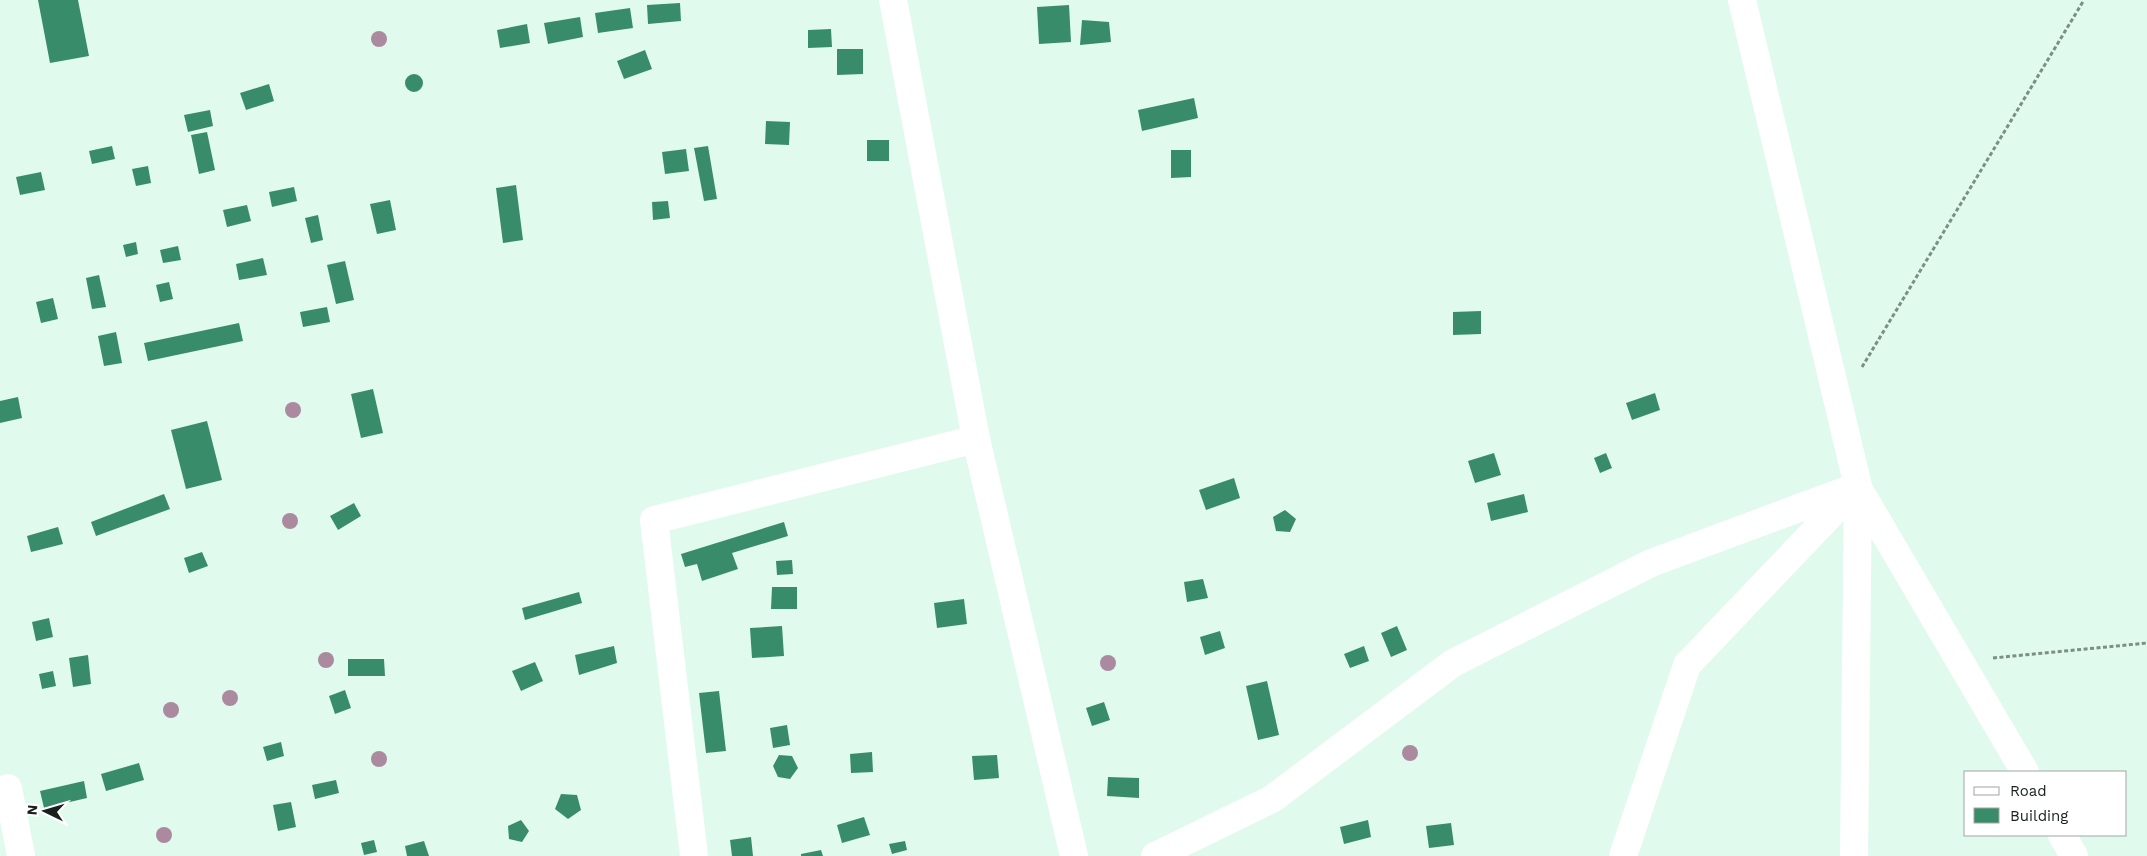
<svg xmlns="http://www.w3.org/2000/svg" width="2147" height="856" viewBox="0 0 2147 856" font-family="'Work Sans',sans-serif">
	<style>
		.building { fill: #398c69 }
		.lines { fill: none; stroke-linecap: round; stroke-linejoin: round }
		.path { stroke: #7c8e85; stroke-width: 3; stroke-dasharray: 4 2.5; stroke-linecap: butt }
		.minor { stroke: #fff; stroke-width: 28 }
		.major { stroke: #fff; stroke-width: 28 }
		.tree { fill: #ab8aa0 }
	</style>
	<rect width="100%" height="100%" fill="#e0fbed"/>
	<!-- building -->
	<path class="building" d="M38,0H78L89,56L50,63Z
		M680,3L681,21L648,24L647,5Z
		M1069,5L1071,42L1039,44L1037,7Z
		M630,8L633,28L598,33L595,13Z
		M580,17L583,37L548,44L544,23Z
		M1082,20L1109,22L1111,42L1080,45Z
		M527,24L530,43L500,48L497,30Z
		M831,29L832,47L808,48V30Z
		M837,49H863V74L837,75Z
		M645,50L652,69L624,79L617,61Z
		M405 83a9 9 0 1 1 18 0a9 9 0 1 1-18 0Z
		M269,84L274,101L246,110L240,93Z
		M1194,98L1198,118L1142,131L1138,110Z
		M210,110L213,126L188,132L184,115Z
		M766,121L790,122L789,145L765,144Z
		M207,132L215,170L199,174L191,135Z
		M867,140H889V161H867Z
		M112,146L115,159L92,164L89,151Z
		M708,146L717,199L704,201L694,148Z
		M686,149L689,171L665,174L662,152Z
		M1171,150H1191V177L1171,178Z
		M148,166L151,183L136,186L132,169Z
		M41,172L45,190L20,195L16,177Z
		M516,185L523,240L503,243L496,188Z
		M294,187L297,201L272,207L269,192Z
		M390,200L396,230L377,234L370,204Z
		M668,201L670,218L653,220L652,202Z
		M247,205L251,221L227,227L223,210Z
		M318,215L323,240L311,243L305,218Z
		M136,242L138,254L126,257L123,245Z
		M178,246L181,260L163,263L160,250Z
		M263,258L267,275L239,280L236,264Z
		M345,261L354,300L336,304L327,265Z
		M99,275L106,307L92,309L86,278Z
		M169,282L173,299L160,302L156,285Z
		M53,298L58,319L41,323L36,302Z
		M327,307L330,322L303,327L300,312Z
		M1481,311V334L1453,335V312Z
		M239,323L243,341L148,361L144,343Z
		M116,332L122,363L104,366L98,336Z
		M373,389L383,433L361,438L351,394Z
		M1655,393L1660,410L1632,420L1626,403Z
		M18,397L22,418L0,423V401Z
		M207,421L222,480L186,489L171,430Z
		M1494,453L1501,475L1475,483L1468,461Z
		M1606,453L1612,468L1600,473L1594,458Z
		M1234,478L1240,498L1206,510L1199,490Z
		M164,494L170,509L96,536L91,522Z
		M1524,494L1528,512L1491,521L1487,503Z
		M354,503L361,516L338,530L330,516Z
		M1285,510L1296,519L1290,532L1276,531L1273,517Z
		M784,522L788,536L732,553L738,569L702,581L697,564L685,567L681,554Z
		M58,527L63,544L31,552L27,536Z
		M202,552L208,566L189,573L184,558Z
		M792,560L793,574L777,575L776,561Z
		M1203,579L1208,598L1187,602L1184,582Z
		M772,587H797V609H771Z
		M579,592L582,603L525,620L522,608Z
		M964,599L967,624L937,628L934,603Z
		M49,618L53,637L36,641L32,622Z
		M782,626L784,656L752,658L750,628Z
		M1397,626L1407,650L1391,657L1381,633Z
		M1220,631L1225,648L1205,655L1200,637Z
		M614,646L617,663L579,675L575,655Z
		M1364,646L1369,661L1350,668L1344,654Z
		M88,655L91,684L73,687L69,658Z
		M348,659H384L385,676H348Z
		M535,662L543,681L521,691L512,671Z
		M53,671L56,686L42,689L39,674Z
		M1267,681L1279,735L1258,740L1246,686Z
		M345,690L351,708L335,714L329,696Z
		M719,691L726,751L706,753L699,693Z
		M1104,702L1110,720L1092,726L1086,708Z
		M787,725L790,745L773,748L770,728Z
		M281,742L284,756L267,761L263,747Z
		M872,752L873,772L851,773L850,754Z
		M779,755L792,756L798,768L790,779L778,777L773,766Z
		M997,755L999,778L974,780L972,756Z
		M139,763L144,780L106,791L101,774Z
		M1108,777L1139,778V798L1107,796Z
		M336,780L339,793L315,799L312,785Z
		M84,781L87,798L44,808L40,791Z
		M561,794L577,795L581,810L568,819L555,809Z
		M291,802L296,827L278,831L273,805Z
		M864,817L870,835L842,843L837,825Z
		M521,820L529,831L522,842L509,839L508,826Z
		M1368,820L1371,837L1344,844L1340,827Z
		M1451,823L1454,845L1429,848L1426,826Z
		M751,837L753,856H732L730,840Z
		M374,840L377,852L364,855L361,843Z
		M424,841L429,856H407L405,846Z
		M905,841L907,850L892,854L889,844Z
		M821,850L823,856H801V854Z"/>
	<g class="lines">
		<!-- path -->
		<path class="path" d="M1862,367L2084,0
			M1993,658L2147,643"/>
		<!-- minor -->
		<path class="minor" d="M1742,0L1858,486L1854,856
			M1858,488L2025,772
			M8,788L21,856
			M2062,835L2074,856
			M694,856L654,520L976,439
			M1155,856L1272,799L1453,663L1651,563L1858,486
			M1623,856L1687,665L1852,492"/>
		<!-- major -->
		<path class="major" d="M893,0L976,439L1074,856"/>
	</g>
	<!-- trees -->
	<g class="tree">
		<circle cx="379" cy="39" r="8"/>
		<circle cx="293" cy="410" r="8"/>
		<circle cx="290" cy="521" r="8"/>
		<circle cx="326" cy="660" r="8"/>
		<circle cx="1108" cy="663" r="8"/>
		<circle cx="230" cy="698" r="8"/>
		<circle cx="171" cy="710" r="8"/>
		<circle cx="1410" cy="753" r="8"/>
		<circle cx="379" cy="759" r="8"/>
		<circle cx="164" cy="835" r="8"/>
	</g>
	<!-- legend -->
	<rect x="1964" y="771" width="162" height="65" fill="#ffffff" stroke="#a2a6a4"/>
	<rect x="1974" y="787" width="25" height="8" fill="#ffffff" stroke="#a2a6a4"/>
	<text x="2010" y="796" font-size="15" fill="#17201b">Road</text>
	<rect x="1974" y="808" width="25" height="15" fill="#398c69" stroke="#a2a6a4"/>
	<text x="2010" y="821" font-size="15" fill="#17201b">Building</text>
	<!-- north arrow -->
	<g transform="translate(45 811) rotate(275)" stroke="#ffffff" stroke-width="4" paint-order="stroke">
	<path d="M0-4L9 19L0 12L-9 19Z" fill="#17201b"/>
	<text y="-8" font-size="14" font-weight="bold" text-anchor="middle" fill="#17201b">N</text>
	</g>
</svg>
